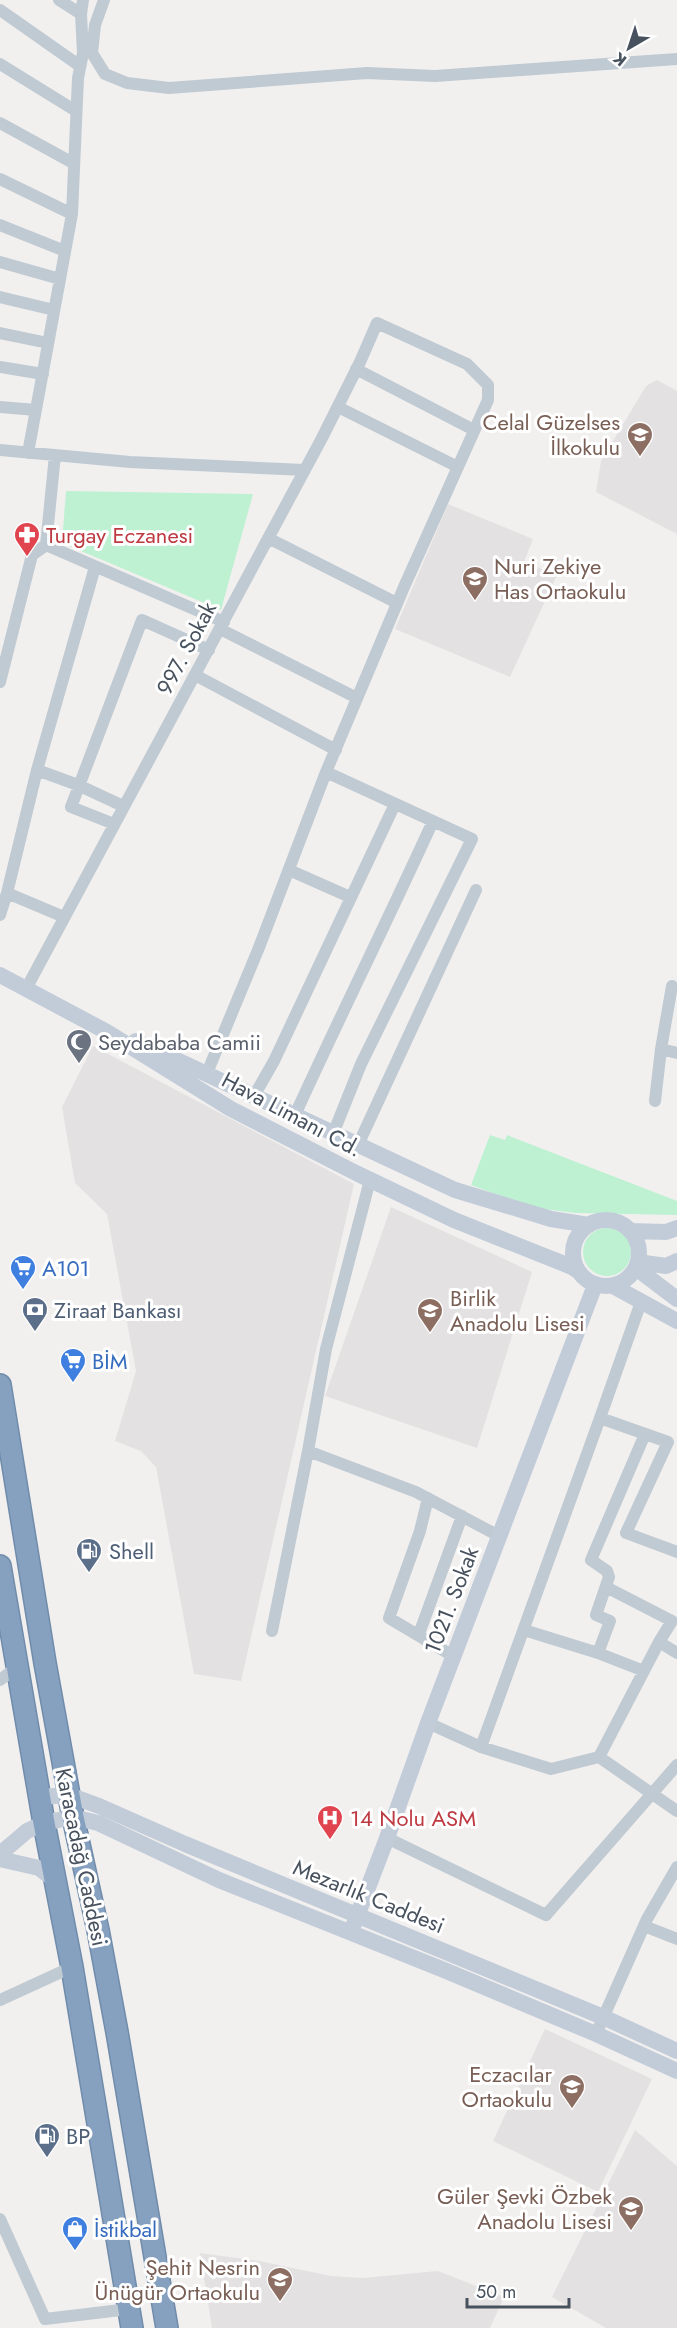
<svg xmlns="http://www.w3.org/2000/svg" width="677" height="2328" viewBox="0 0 677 2328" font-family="Jost,sans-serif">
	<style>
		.education { fill: #e3e1e1 }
		.green { fill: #bdf1d2 }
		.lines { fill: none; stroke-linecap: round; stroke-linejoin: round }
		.highway-casing { stroke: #718cab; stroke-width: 24 }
		.street { stroke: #c0cad2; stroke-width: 12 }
		.secondary { stroke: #c2ccd9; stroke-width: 16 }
		.highway { stroke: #86a1c0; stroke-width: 21 }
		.labels { text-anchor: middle; stroke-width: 6; stroke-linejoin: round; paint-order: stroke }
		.education-label { font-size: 22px; fill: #785e54; stroke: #fff; text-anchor: end }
		.health-label { font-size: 22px; fill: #be3a42; stroke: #fff; text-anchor: start }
		.street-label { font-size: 22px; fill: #47525e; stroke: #fff }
		.worship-label { font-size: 22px; fill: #5b616d; stroke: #fff; text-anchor: start }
		.shop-label { font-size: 22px; fill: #366cbe; stroke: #fff; text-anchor: start }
		.service-label { font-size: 22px; fill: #4e5e75; stroke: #fff; text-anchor: start }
	</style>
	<rect width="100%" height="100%" fill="#f2f0ef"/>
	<!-- education -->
	<path class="education" d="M657,380L677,391V534L596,492L601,461L646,386Z
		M448,504L533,539L524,562L557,575L510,677L395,629Z
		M93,1046L354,1184L241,1681L194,1674L156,1467L141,1451L115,1441L136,1371L107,1214L75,1183L62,1107Z
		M391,1207L532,1272L477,1448L325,1396Z
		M545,2029L652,2079L598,2192L493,2141Z
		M635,2130L677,2166V2328H606L552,2297Z
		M200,2253L259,2261L331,2276L363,2278L438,2271L504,2297L490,2328H212Z"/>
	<!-- green -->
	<path class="green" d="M66,491L253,494L221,610L62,543Z
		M490,1135L505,1140L507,1135L677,1201V1215L576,1213L534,1208L471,1185Z
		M583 1252a24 24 0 1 1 48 0a24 24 0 1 1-48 0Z"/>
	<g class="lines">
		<defs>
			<path id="highway" d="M0,1385L45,1663L73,1817L98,1930L117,2032L167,2328
				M0,1566L44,1823L72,1967L132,2328"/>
		</defs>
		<!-- highway casing -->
		<use href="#highway" class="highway-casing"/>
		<!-- street -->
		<path class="street" d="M59,0L81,14
			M104,0L95,25L92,53L105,74L127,83L169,88L367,73L435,76L677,59
			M0,10L80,66
			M0,64L76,111
			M0,123L73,163
			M0,179L72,214
			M0,225L65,251
			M0,262L60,279
			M0,297L54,310
			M0,333L48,343
			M0,367L43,374
			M356,369L474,430
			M0,407L36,410
			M338,407L458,467
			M0,450L130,462L305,470
			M28,453L72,214L78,78L83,53L81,14L83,0
			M55,455L46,545L224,622
			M268,538L397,603
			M220,629L357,698
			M195,675L336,750
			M0,682L32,555L46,545
			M37,770L95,567
			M114,824L71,807L142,620L209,650
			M289,870L350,897
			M7,893L37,770L78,785L123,806
			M0,915L7,893L64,917
			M672,986L661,1049L677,1053
			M26,989L322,438L360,362L377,323L467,364L488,385V400L404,587L326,772
			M207,1073L258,950L326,772L472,839L361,1064L333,1134
			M254,1096L274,1061L395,804
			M655,1101L661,1049
			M295,1115C340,1016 388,920 433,821
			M358,1145L476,890
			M641,1302L600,1418L668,1442L626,1533L677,1552
			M308,1451L326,1349L370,1180
			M428,1498L420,1531L389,1618L453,1656
			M606,1587L672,1621L659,1642
			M524,1630L598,1653
			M272,1631L308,1451L416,1492L499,1536
			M419,1634L462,1516
			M644,1671L598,1653L610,1621L596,1615L609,1577L607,1571L591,1560L645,1434
			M0,1680L18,1666
			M428,1723L481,1747L551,1769L599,1757L677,1811
			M481,1747L600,1418
			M599,1757L659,1642L677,1653
			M387,1838L546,1915L677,1765
			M644,1926L677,1939
			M0,2000L72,1967
			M596,2034L647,1919L677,1867
			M0,2219L45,2319L129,2309"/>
		<!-- secondary -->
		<path class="secondary" d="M0,975L107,1032L231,1109L356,1173L454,1220L572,1267L578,1271
			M136,1041L455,1190L551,1219L589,1225
			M573 1253a33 33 0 1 1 66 0a33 33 0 1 1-66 0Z
			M630,1231L666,1232L677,1228
			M638,1262L666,1266L677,1261
			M636,1268L677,1299
			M613,1286L677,1321
			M41,1797L69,1795L99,1806L185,1844L603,2017L677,2051
			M0,1854L27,1831L44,1823L73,1817L98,1823L219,1880L444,1970L596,2034L677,2071
			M0,1859L39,1868L55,1880
			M351,1932L387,1838L428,1723L595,1285"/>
		<!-- highway -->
		<use href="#highway" class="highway"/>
	</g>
	<!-- icons -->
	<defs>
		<symbol id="school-pin" viewBox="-11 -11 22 30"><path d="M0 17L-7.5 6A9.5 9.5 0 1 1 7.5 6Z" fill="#8d6e63" stroke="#fff"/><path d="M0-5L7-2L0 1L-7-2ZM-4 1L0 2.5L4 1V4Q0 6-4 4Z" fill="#fff"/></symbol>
		<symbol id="pharmacy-pin" viewBox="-11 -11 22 30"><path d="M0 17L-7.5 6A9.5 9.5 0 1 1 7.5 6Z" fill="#e0444e" stroke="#fff"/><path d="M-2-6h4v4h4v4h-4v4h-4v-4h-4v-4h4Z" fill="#fff"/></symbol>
		<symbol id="mosque-pin" viewBox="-11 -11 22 30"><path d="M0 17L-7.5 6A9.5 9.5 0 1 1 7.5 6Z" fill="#6b7280" stroke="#fff"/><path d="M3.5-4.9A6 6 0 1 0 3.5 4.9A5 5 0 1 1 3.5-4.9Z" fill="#fff"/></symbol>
		<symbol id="supermarket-pin" viewBox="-11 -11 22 30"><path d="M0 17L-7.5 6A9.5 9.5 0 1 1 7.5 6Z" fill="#3f7fe0" stroke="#fff"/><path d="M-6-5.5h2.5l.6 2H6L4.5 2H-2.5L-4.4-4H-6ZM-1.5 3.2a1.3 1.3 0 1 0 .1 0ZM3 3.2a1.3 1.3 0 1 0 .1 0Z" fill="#fff"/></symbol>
		<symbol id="bank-pin" viewBox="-11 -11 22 30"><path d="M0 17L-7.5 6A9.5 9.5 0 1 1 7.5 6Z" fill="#5c6f8a" stroke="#fff"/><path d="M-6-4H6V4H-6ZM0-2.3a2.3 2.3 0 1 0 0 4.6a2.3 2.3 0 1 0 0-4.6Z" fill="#fff"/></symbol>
		<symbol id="fuel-pin" viewBox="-11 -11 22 30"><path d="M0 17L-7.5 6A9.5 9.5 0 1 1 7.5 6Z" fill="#5c6f8a" stroke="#fff"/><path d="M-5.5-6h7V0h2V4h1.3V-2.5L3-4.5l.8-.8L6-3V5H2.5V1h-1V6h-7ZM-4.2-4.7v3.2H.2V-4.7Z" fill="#fff"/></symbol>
		<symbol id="hospital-pin" viewBox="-11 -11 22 30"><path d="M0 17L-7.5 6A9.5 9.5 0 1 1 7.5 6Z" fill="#e0444e" stroke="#fff"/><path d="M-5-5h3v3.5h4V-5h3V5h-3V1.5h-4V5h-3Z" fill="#fff"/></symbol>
		<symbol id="shop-pin" viewBox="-11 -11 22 30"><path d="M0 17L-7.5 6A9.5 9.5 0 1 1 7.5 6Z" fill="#3f7fe0" stroke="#fff"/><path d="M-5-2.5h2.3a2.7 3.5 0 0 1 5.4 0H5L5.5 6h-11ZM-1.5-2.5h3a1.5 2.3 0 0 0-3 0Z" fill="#fff"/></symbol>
	</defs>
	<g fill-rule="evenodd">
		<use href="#school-pin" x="625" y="420" width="30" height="40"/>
		<use href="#pharmacy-pin" x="12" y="520" width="30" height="40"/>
		<use href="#school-pin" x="460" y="564" width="30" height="40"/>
		<use href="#mosque-pin" x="64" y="1027" width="30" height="40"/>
		<use href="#supermarket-pin" x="8" y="1253" width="30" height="40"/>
		<use href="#bank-pin" x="20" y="1295" width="30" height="40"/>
		<use href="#school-pin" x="415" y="1296" width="30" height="40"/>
		<use href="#supermarket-pin" x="58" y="1346" width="30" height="40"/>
		<use href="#fuel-pin" x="74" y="1536" width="30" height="40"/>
		<use href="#hospital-pin" x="315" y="1803" width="30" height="40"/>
		<use href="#school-pin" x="557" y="2072" width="30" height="40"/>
		<use href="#fuel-pin" x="32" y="2121" width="30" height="40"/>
		<use href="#school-pin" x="616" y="2194" width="30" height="40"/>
		<use href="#shop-pin" x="60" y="2214" width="30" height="40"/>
		<use href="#school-pin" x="265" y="2265" width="30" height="40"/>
	</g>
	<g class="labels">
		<!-- education labels -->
		<g class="education-label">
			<text x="620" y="430">Celal Güzelses<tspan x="620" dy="25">İlkokulu</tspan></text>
			<text x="494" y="574" text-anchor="start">Nuri Zekiye<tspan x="494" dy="25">Has Ortaokulu</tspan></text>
			<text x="450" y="1306" text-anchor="start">Birlik<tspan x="450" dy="25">Anadolu Lisesi</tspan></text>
			<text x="552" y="2082">Eczacılar<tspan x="552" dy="25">Ortaokulu</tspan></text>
			<text x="612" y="2204">Güler Şevki Özbek<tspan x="612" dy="25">Anadolu Lisesi</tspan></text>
			<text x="260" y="2275">Şehit Nesrin<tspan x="260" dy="25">Ünügür Ortaokulu</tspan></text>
		</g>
		<!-- health labels -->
		<g class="health-label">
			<text x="46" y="543">Turgay Eczanesi</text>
			<text x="350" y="1826">14 Nolu ASM</text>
		</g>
		<!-- street labels -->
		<g class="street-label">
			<text transform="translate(186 648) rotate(-62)" y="8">997. Sokak</text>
			<text transform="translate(292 1114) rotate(28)" y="8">Hava Limanı Cd.</text>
			<text transform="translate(451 1600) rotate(-69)" y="8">1021. Sokak</text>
			<text transform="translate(82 1857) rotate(78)" y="8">Karacadağ Caddesi</text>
			<text transform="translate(369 1896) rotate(22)" y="8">Mezarlık Caddesi</text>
		</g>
		<!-- worship labels -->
		<g class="worship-label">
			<text x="98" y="1050">Seydababa Camii</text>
		</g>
		<!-- shop labels -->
		<g class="shop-label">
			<text x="42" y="1276">A101</text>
			<text x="92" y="1369">BİM</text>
			<text x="94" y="2237">İstikbal</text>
		</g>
		<!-- service labels -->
		<g class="service-label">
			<text x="54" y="1318">Ziraat Bankası</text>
			<text x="109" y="1559">Shell</text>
			<text x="66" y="2144">BP</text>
		</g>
	</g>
	<!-- north arrow -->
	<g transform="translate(629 48) rotate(219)" stroke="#ffffff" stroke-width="4.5" paint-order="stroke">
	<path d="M0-4.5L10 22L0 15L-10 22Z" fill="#47525e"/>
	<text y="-9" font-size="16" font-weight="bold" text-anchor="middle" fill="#47525e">K</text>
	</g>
	<!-- scale -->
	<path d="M467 2298v9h102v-9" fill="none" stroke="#47525e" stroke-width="3"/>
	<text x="476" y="2298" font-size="18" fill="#47525e" stroke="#ffffff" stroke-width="4.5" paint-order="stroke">50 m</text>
</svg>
